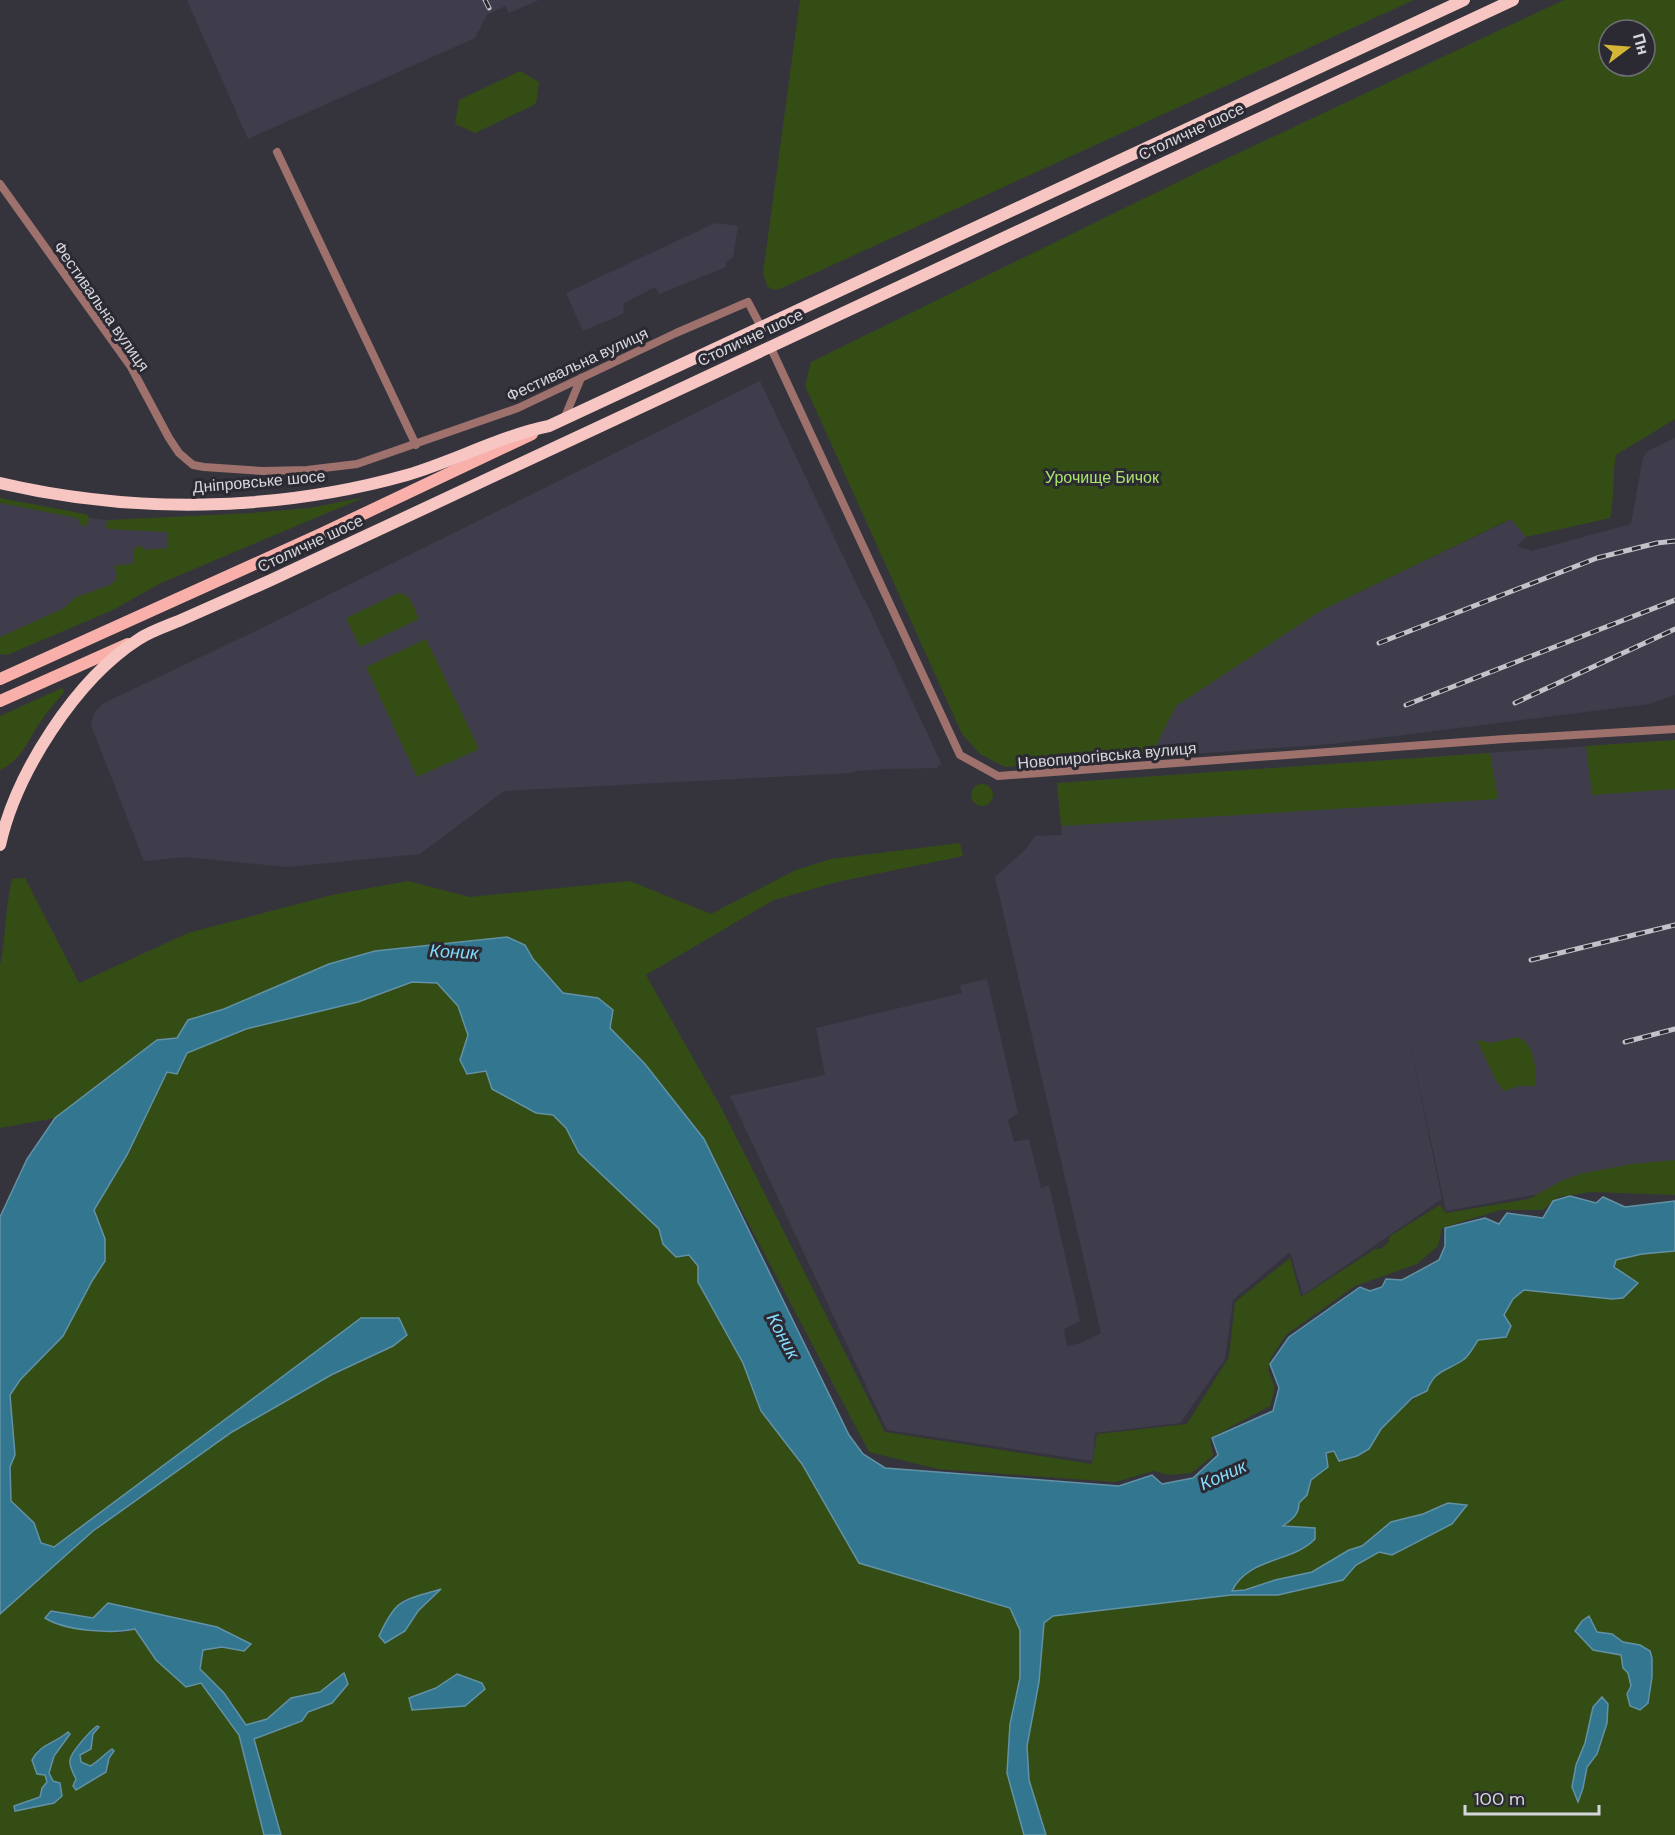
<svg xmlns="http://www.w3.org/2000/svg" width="1675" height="1835" viewBox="0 0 1675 1835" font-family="'DM Sans',sans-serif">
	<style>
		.built { fill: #3f3c4c }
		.green { fill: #344d15; fill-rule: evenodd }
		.water { fill: #32768f; stroke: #6392a6; stroke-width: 1.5 }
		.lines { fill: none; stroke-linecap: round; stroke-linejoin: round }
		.minor { stroke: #9e716d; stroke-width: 8 }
		.primary { stroke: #fab0aa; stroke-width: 12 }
		.trunk { stroke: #f7c6c2; stroke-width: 12 }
		.rail-casing { stroke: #c2c2c8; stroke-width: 5 }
		.rail { stroke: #2b2a33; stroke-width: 3; stroke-dasharray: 9; stroke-linecap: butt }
		.labels { text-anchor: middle; stroke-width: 6; stroke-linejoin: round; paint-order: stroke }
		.street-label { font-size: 16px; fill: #d5d5db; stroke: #2b2a33 }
		.park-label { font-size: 16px; fill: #aae26b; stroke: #2b2a33 }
		.water-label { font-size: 18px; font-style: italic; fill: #85dbfd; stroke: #2b2a33 }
	</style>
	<rect width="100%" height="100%" fill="#35343d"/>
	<!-- built -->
	<path class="built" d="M187,0H539L509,13L505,6L487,15L475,38L248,139Z
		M715,223L738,226L733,257L726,262V267L659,294L655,287L624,303L623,314L583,331L566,293Z
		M760,381L864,600H865L942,765H938V768L885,769L856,771L851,773L504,791L420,854L287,867L186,857L144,861L91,725L94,713L102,704L266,626Z
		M1675,438V695L1649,704L1331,744L1150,757L1175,706L1320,611L1512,519L1526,537L1517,546L1532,551L1631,524L1643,457L1648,451Z
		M0,500L82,517L171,529L178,572L0,643Z
		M1675,740V1179L1549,1192L1446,1211L1407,1030L1442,1199L1303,1295L1290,1252L1233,1300L1225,1359L1180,1423L1095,1433L1093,1461L887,1430L730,1096L825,1075L816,1028L962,993L960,985L987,979L1018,1113L1008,1120L1014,1142L1029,1139L1041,1188L1049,1185L1080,1321L1064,1329L1067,1346L1081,1343L1101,1333L995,877L1025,850L1035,836L1062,835L1057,783Z"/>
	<!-- green -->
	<path class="green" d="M800,0H1414L782,288L773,290L767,286L763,273Z
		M1564,0H1675V419L1616,455C1612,476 1615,497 1610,518L1526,537L1511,519L1320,611L1176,706L1150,757L1005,767L980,754L962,734L805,386L811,362L1198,172ZM1609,30H1645V66H1609Z
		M520,71L539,82L536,104L475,133L455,124L459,100Z
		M365,497L161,583L113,610L7,655L0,654V637L64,608L76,597L110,585L115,581L117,575L114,566L134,563L133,550L137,547L142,546L145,550L167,548V532L107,529L105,526L108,520L252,513L310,508Z
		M0,498L85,514L89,517L88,525L83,527L77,518L0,503Z
		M398,593C411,593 414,609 419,619L360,647L346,618Z
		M426,639L479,749L417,777L366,667Z
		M62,688L64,692C55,703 45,714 37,727C26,744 20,761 0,770V716Z
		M1675,740V789L1592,795L1586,746Z
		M1490,753L1498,799L1061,826L1057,783Z
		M971 795a11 11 0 1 1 22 0a11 11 0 1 1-22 0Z
		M960,843L963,856L837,882L774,900L646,975L723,1111L885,1432L1092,1464L1097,1434L1187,1424L1229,1357L1235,1302L1290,1258L1301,1297L1375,1249H1381L1388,1243L1390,1236L1440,1205L1446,1213L1529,1199L1563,1180L1584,1173L1632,1164L1675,1160V1195L1591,1192L1558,1197L1543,1210H1500L1442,1228L1438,1246L1417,1264L1355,1286L1286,1335L1271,1358L1268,1370L1275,1387L1270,1406L1210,1438L1213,1456L1191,1473L1168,1475L1154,1471L1115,1482L938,1469L869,1452L704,1139L645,1064L610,1028L598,998L563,993L533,959L525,945L507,937L375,951L333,963L224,1009L188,1020L177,1038L157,1040L55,1118L0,1128V965C6,937 5,908 12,879L25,878L79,983L188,933L332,895L408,881L470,897L630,881L711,914L796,870L831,859Z
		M412,982L437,983L458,1006L468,1035L460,1060L486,1071L536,1113L553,1115L566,1128L579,1153L659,1229L663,1244L689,1255L698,1266V1282L743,1363L761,1411L802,1463L859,1563L1010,1608L1020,1630V1678L1010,1724L1007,1773L1024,1835H281L254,1739L302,1721L308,1712L332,1703L343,1674L320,1692L291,1698L267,1719L246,1725L224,1693L200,1670L203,1650L222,1647L244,1651L93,1618L51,1611L119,1633L135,1629L156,1660L186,1687L200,1683L239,1735L264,1835H0V1614L93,1531L232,1432L331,1375L393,1346L361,1318L54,1547L41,1543L34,1523L11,1501L10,1467L15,1455L10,1395L20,1380L63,1336L92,1281L105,1261V1239L93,1210L127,1155L167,1072L177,1074L187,1053L246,1029L358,1002ZM439,1589L418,1611L405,1631L401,1601ZM457,1674L412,1710L409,1698L436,1688ZM98,1727L93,1734L91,1748L80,1755L81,1762L89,1766L97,1763L101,1757L109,1758L106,1772L73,1786C82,1761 70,1742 98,1727ZM70,1735L54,1756L50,1766L49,1773L53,1781V1803L15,1811L14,1806L40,1797L42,1788L47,1782L45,1775L37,1773L32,1760L37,1750Z
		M1517,1037C1536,1044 1536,1069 1535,1086H1519L1504,1091L1496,1081L1477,1040L1491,1043Z
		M1675,1251V1835H1046L1029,1780L1027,1746L1039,1682L1044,1623L1053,1616L1231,1595H1278L1343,1580L1356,1565L1379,1552L1392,1555L1452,1524L1467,1505L1448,1503L1423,1514L1391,1522L1362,1546L1349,1550L1312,1572L1275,1580L1245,1590L1232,1591C1249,1556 1291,1564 1315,1539V1528L1283,1527L1298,1503L1307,1495L1311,1480L1328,1467L1326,1453L1334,1451L1357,1456C1370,1448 1371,1443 1380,1431C1390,1417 1412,1398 1427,1391L1431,1381L1445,1368L1464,1359L1478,1340L1503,1315L1513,1299L1524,1290L1612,1299L1613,1267L1616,1260L1642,1254ZM1589,1617L1597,1632L1612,1634L1623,1642L1640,1645L1652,1658L1649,1703L1640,1710L1627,1694L1631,1686L1628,1673L1623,1668L1621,1655L1593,1650ZM1603,1697L1597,1754L1587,1767L1583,1788L1576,1765L1585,1743L1593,1707Z"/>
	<!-- water -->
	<path class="water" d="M507,937L525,945L533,959L563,993L598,998L613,1010L610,1028L645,1064L704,1139L849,1435L863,1454L885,1468L1119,1486L1152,1475L1162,1484L1193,1478L1218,1455L1212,1438L1273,1411L1279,1388L1270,1364L1289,1337L1360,1287L1370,1291L1382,1287L1386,1279L1402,1280L1439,1260L1445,1246V1228L1485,1218L1499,1224L1507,1213L1543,1218L1553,1201L1570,1196L1596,1203L1603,1197L1625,1207L1675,1201V1251L1642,1254L1616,1260L1614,1267L1638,1283L1623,1298L1612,1299L1524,1290L1513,1299L1504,1315L1511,1326L1506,1337L1478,1340C1474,1346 1469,1356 1463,1360C1447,1371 1434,1370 1427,1391L1412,1398L1381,1429L1369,1449L1357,1456L1339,1461L1334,1451L1326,1453L1328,1467L1311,1480L1307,1495L1299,1503C1299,1515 1292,1519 1283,1526L1315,1528V1539C1292,1563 1248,1557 1232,1591L1245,1590L1275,1580L1312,1572L1349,1550L1362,1546L1391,1522L1423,1514L1448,1503L1467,1505L1452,1524L1392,1555L1379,1552L1356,1565L1343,1580L1278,1595H1231L1053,1616L1044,1623L1039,1682L1027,1746L1029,1780L1046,1835H1024L1007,1773L1010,1724L1020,1678V1630L1010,1608L859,1563L802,1464L761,1411L743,1363L698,1282V1266L689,1255L676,1257L663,1244L659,1229L579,1153L566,1128L553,1115L536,1113L492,1089L486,1071L467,1074L460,1060L468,1035L458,1006L437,983L412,982L358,1002L246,1029L187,1053L177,1074L167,1072L127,1155L94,1210L105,1239V1261L92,1281L63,1336L20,1380L10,1395L15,1455L10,1467L11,1501L34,1523L41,1543L54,1547L361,1318H399L407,1335L393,1346L331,1375L232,1432L93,1531L0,1614V1217L27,1159L55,1118L157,1040L177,1038L188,1020L224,1009L329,964L375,951Z
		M441,1589L418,1611L405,1631L385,1643L379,1636C397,1597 402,1601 441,1589Z
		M108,1603L217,1627L251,1644L244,1651L222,1647L203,1650L200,1669L224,1693L246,1725L267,1719L291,1698L320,1692L344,1673L348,1684L332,1703L308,1712L302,1721L254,1739L281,1835H264L239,1735L201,1683L186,1687L156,1660L135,1629C112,1634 65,1631 45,1618L51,1611L93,1618Z
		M1589,1616L1597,1632L1612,1634L1623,1642L1640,1645L1650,1651L1652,1658V1677L1648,1703L1640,1710L1630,1706L1627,1694L1631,1686L1628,1673L1623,1668L1621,1655L1593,1650L1575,1631L1582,1621Z
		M457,1674L482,1683L485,1689L465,1706L412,1710L409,1698L436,1688Z
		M1602,1697L1608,1704L1607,1723L1597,1754L1587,1767L1583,1788L1578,1802L1572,1787L1576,1765L1585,1743L1593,1707Z
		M97,1726L99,1727L93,1734L91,1749L80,1755L81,1762L90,1766C98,1762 103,1755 112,1749L114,1751L109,1758L106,1772L76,1790L73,1786L76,1779C73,1773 69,1766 70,1760C71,1752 90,1731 97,1726Z
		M68,1732L70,1734L54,1756L49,1773L53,1781L60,1783L62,1796L54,1803L15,1811L14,1806L40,1797L42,1788L47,1782L45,1775L37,1774L32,1760C40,1744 54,1744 68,1732Z"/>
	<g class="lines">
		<!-- minor -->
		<path class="minor" d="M277,152L416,445
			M0,184L131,367L169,438L179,453L193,465L204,467L263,471L307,470L357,464L518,408L676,333L748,302L761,327
			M770,346L960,755L998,776L1505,739L1675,729
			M564,419L581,378"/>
		<!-- primary -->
		<path class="primary" d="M0,679L321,534L532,434
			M0,701L128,644"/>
		<!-- trunk -->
		<path class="trunk" d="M0,483C133,514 275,512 407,475C455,461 500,436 549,426L1464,0
			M0,845C16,773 76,679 139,639C151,631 167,626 181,620C210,607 240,594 269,581L1513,0"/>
		<defs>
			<path id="rail" d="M485,0L489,8
				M1379,643L1597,558L1657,543L1675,541
				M1515,703L1675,629
				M1406,705L1675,600
				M1531,960L1675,925
				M1625,1042L1675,1029"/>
		</defs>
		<!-- rail casing -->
		<use href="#rail" class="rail-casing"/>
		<!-- rail -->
		<use href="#rail" class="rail"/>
	</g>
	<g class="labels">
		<!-- street labels -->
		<g class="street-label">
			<text transform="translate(1191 131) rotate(-25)" y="6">Столичне шосе</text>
			<text transform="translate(102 306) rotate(55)" y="6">Фестивальна вулиця</text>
			<text transform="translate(750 337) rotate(-25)" y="6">Столичне шосе</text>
			<text transform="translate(577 364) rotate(-25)" y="6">Фестивальна вулиця</text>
			<text transform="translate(259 481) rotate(-5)" y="6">Дніпровське шосе</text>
			<text transform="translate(310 543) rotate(-25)" y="6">Столичне шосе</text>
			<text transform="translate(1107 755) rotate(-5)" y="6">Новопирогівська вулиця</text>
		</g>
		<!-- park labels -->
		<g class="park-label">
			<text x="1102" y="483">Урочище Бичок</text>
		</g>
		<!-- water labels -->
		<g class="water-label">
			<text transform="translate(454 952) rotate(3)" y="6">Коник</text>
			<text transform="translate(783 1336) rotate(62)" y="6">Коник</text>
			<text transform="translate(1223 1475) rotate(-24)" y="6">Коник</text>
		</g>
	</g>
	<!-- north arrow -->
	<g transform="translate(1627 48) rotate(74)"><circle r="28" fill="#2b2a33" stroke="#6f6e76" stroke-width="1.5"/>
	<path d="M0-4.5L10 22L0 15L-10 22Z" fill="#d5b535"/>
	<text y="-9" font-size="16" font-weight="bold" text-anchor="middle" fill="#d5d5db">Пн</text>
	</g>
	<!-- scale -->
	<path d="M1465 1805v9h134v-9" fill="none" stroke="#d5d5db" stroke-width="3"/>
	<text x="1474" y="1805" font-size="18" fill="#d5d5db" stroke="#2b2a33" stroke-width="4.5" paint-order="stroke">100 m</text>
</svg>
